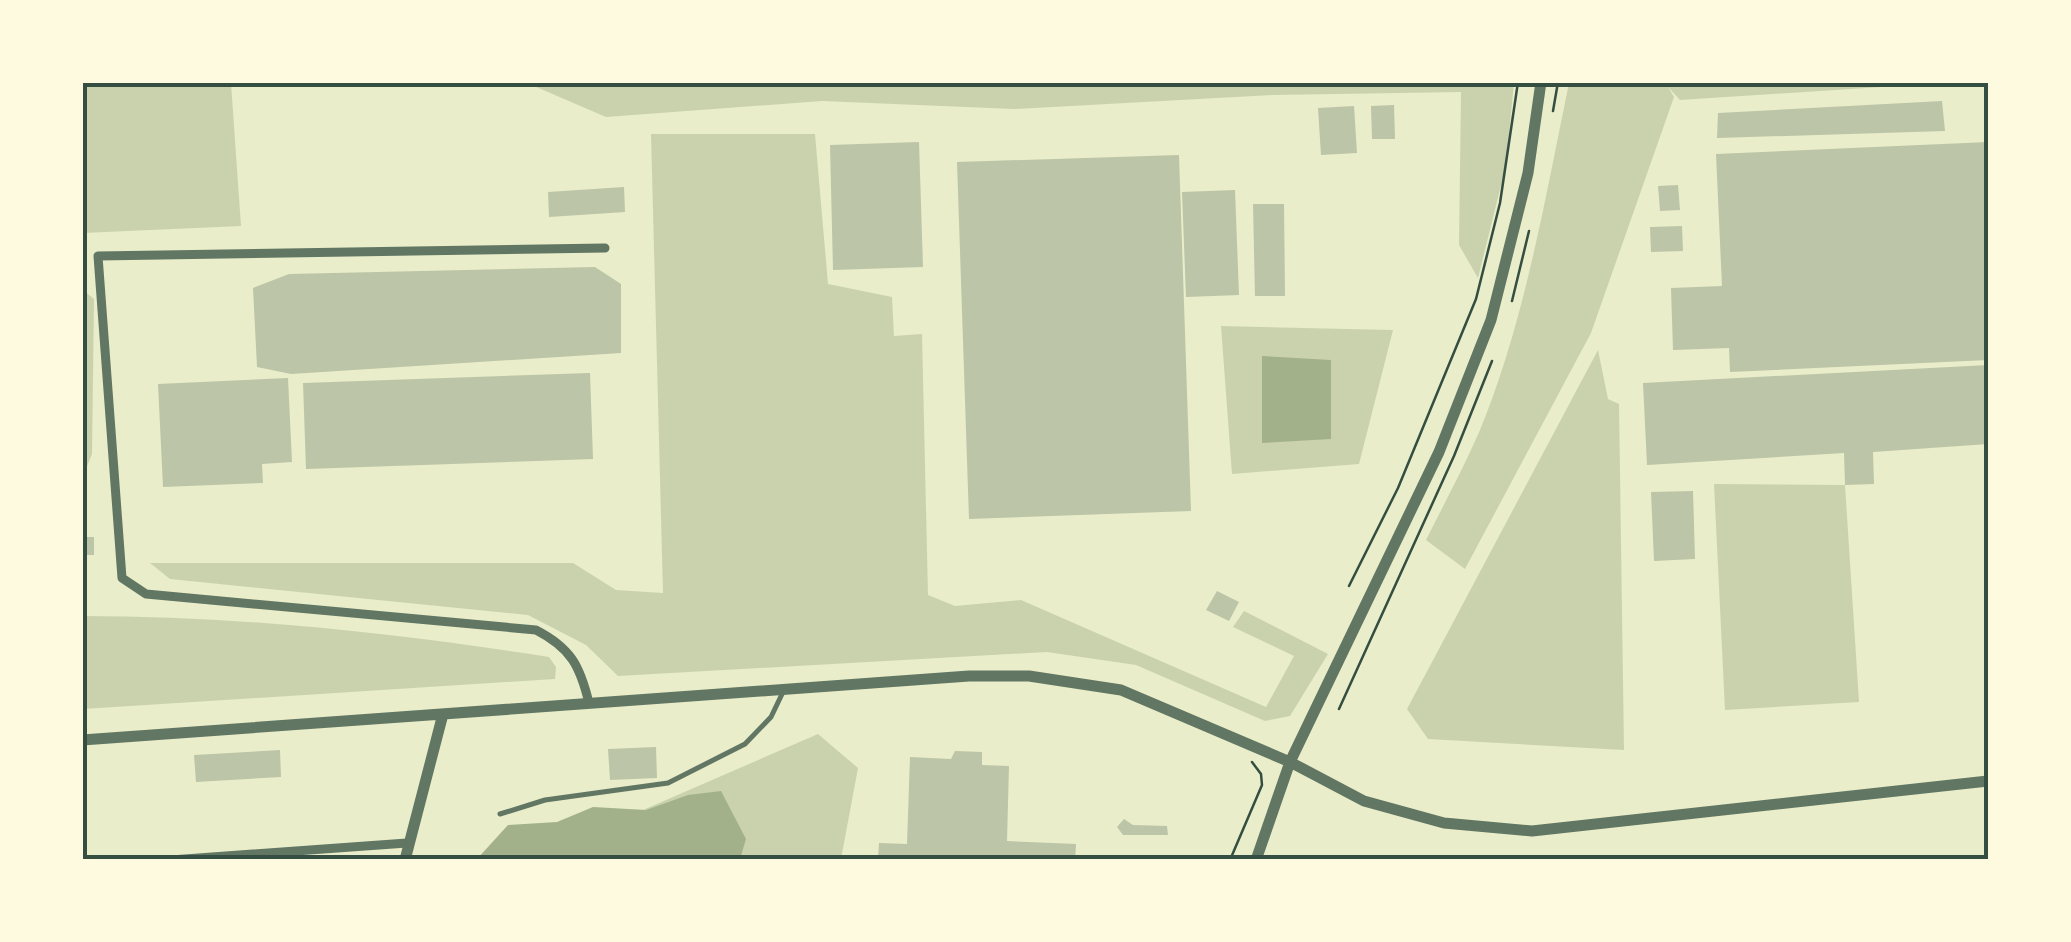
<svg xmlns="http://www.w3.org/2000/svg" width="2071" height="942" viewBox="0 0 2071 942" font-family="'Exo 2',sans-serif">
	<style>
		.green { fill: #cad2ad }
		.water { fill: #a3b18a }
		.building { fill: #bcc5a7 }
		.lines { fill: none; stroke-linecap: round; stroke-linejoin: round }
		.path { stroke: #344e41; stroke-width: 2.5 }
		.service { stroke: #617663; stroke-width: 5 }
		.minor { stroke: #617663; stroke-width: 9 }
		.tertiary { stroke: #617663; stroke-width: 11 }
		.neatline { fill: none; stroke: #344e41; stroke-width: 4 }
	</style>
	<rect width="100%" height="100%" fill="#e9edc9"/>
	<!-- green -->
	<path class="green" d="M82,83H231L241,226L83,233Z
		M527,83H1514L1506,165L1478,278L1459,245L1461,92L1273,95L1014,109L822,101L606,117Z
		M1569,83H1943L1680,100L1668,87L1674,97L1591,333L1465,569L1426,540C1444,504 1464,467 1480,430C1525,320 1545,199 1569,83Z
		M651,134H815L828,284L892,297L894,336L922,334L928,595L955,606L1021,600L1266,707L1294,656L1233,627L1244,611L1328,654L1290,716L1265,721L1136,665L1047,652L618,676L586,645L528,615L170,579L150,563H573L616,590L663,593Z
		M83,290L94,299L92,454L83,476Z
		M1221,326L1393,330L1359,464L1232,474Z
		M1598,350L1608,399L1619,404L1624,750L1428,739L1407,709Z
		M1714,484L1845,485L1859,702L1725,710Z
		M83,616C238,616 395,633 549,657L556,667L555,679L83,709Z
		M818,734L858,768L841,859L578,860L597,830Z"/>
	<!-- water -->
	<path class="water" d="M1262,356L1331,360V439L1262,443Z
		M721,791L746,839L740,859H461L464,855L477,859L508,825L557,822L593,807L646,810L688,795Z"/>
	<!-- building -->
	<path class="building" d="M1942,101L1945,131L1717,138L1718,113Z
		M1394,105L1395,139H1372L1371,106Z
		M1354,106L1357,153L1321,155L1318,108Z
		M919,142L923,267L833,270L830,145Z
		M1988,142V360L1730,372L1729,348L1673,350L1671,288L1722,286L1716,154Z
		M1179,155L1191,511L969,519L957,162Z
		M1678,185L1680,210L1660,211L1658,186Z
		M624,187L625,212L549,217L548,192Z
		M1235,190L1239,295L1186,297L1182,192Z
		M1253,204H1284L1285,296H1255Z
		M1682,226L1683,251L1651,252L1650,227Z
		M595,267L621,284V353L291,374L257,367L253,288L289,274Z
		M1988,365V444L1873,452L1874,484L1845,485L1844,453L1647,465L1643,383Z
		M590,373L593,459L306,469L303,383Z
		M288,378L292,462L262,464L263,483L163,487L158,384Z
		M1693,491L1695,559L1654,561L1651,492Z
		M82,537H94V555H82Z
		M1217,591L1239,602L1229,621L1206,610Z
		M656,747L657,778L610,780L608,749Z
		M280,750L281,777L196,782L194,755Z
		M955,751L982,752V765L1009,766L1007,841L1076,844L1075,860H878L879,843L907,844L910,757L951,759Z
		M1124,819L1133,825L1167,826L1168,835H1123L1117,827Z"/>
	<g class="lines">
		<!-- path -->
		<path class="path" d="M1553,111L1558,82
			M1512,301L1529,231
			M1349,586L1398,488L1476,299L1500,203L1518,82
			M1339,709L1454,456L1492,361
			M1230,860L1262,785L1261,774L1252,762"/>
		<!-- service -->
		<path class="service" d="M500,814L545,800L668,783L745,744L771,717L783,692"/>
		<!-- minor -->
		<path class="minor" d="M589,703C580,666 571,648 536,630L146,594L122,578L98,256L605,248
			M171,860L407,843"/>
		<!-- tertiary -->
		<path class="tertiary" d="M82,740L969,676H1029L1121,690L1290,762L1364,801L1444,823L1532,831L1988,781
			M405,860L443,714
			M1256,860L1290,762L1439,452L1491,320L1528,173L1541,82"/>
	</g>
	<!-- border -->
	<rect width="2071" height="942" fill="none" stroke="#fefae0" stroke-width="170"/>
	<rect x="85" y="85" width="1901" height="772" class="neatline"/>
</svg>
